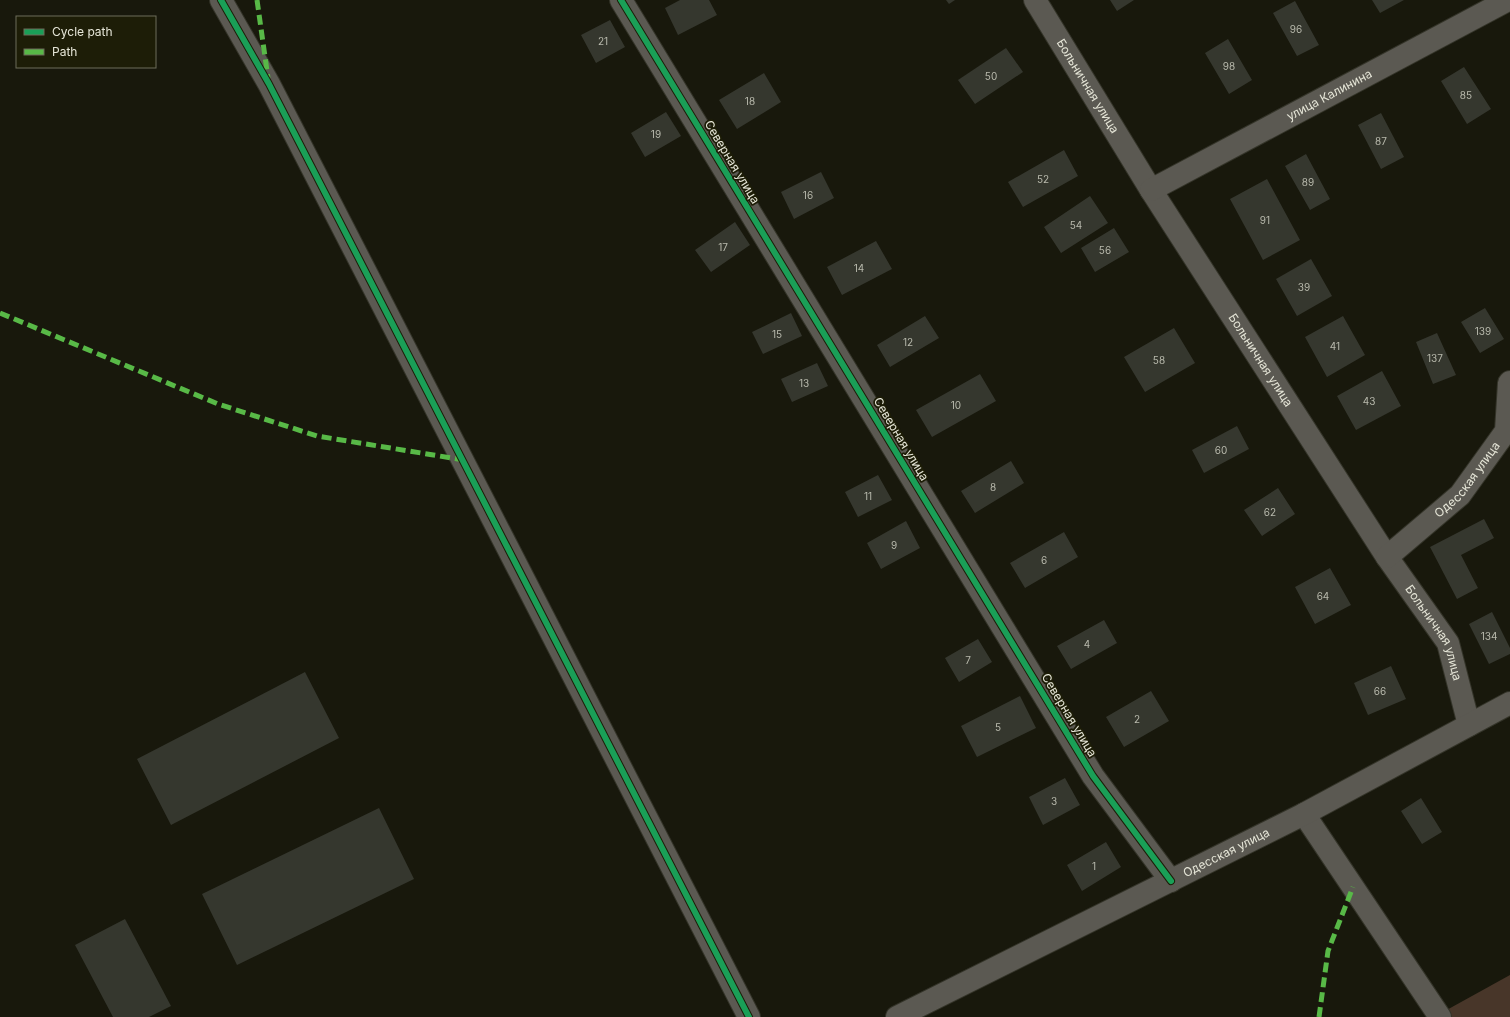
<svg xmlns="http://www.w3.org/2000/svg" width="1510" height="1017" viewBox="0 0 1510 1017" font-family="Inter,sans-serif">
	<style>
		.green { fill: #483629 }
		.building { fill: #35372e }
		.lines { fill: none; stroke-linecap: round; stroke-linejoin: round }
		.minor-casing { stroke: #343429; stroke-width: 24 }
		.minor { stroke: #5b5952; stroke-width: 22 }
		.quiet { stroke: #58b947; stroke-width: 5; stroke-dasharray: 10 5; stroke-linecap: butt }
		.cycleway-casing { stroke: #1d1d07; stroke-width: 8 }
		.cycleway { stroke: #1a9f57; stroke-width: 6 }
		.labels { text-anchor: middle; stroke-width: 3.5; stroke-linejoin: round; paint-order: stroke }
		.number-label { font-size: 10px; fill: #b9baad }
		.street-label { font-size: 12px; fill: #e5e5d7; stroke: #1d1d07 }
	</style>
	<rect width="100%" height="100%" fill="#18180c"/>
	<!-- green -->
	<path class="green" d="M1510,975V1017H1434Z"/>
	<!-- building -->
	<path class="building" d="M680,0H709L717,15L678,35L665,8Z
		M946,0H955L949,4Z
		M1110,0H1134L1117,11Z
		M1372,0H1404L1380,13Z
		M1295,1L1319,45L1297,56L1273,13Z
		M610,20L625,47L596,63L581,35Z
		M1228,39L1252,80L1229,94L1205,53Z
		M1006,48L1023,72L975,104L958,80Z
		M1464,67L1491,109L1467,124L1441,81Z
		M764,73L781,102L737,129L719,100Z
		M666,112L681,136L645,157L631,133Z
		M1381,113L1404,157L1381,169L1358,125Z
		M1064,150L1078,176L1023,207L1008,182Z
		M1306,154L1330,199L1310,210L1285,166Z
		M821,172L834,198L794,219L781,192Z
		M1267,179L1300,240L1263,260L1230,199Z
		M1090,196L1108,223L1061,253L1044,227Z
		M735,222L750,245L711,272L695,250Z
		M1114,228L1129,252L1095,272L1081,248Z
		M876,241L892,269L842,295L827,267Z
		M1311,259L1332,296L1297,316L1276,279Z
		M1485,308L1504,339L1480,353L1461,322Z
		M791,313L802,336L763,354L752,332Z
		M925,316L939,338L890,367L877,345Z
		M1343,316L1365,355L1327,377L1305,337Z
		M1174,328L1195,363L1145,392L1124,357Z
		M1437,333L1456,375L1433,384L1416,342Z
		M817,363L828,386L792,402L781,379Z
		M1382,371L1401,406L1356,430L1337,396Z
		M980,374L996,401L932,437L916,410Z
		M1237,426L1249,449L1204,473L1192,450Z
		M1011,461L1024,483L975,513L961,491Z
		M878,475L892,500L858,517L845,492Z
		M1278,488L1295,514L1262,536L1244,510Z
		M1484,519L1494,538L1461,555L1478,588L1457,599L1430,547Z
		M906,521L920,548L881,569L867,543Z
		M1064,532L1078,557L1025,588L1010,563Z
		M1330,568L1351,605L1315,624L1295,587Z
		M1492,612L1510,648V654L1489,664L1469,624Z
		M1104,620L1117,643L1071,669L1057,646Z
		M978,639L992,662L959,682L945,658Z
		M1391,666L1406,699L1368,715L1354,683Z
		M305,672L339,738L171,825L137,759Z
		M1151,691L1169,721L1124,747L1106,717Z
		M1020,696L1036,728L977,757L961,726Z
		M1065,778L1080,805L1043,825L1029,797Z
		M1421,798L1442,832L1422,844L1401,811Z
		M379,808L414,879L237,965L202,894Z
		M1106,842L1121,867L1082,891L1067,865Z
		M125,919L171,1006L149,1017H113L75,945Z"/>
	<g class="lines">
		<defs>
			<g id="minor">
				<path d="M221,0L269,84L749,1017"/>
				<path d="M621,0L1093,776L1171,881"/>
				<path id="s1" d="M1035,0L1151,190L1387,557L1448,643L1469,725"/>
				<path id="s2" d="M1151,190L1508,0"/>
				<path id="s3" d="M1387,557L1460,495L1506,431L1509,383L1510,382"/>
				<path d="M1304,814L1440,1017"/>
				<path id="s4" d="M897,1017L1304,814L1510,703"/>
			</g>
		</defs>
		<!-- minor casing -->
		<use href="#minor" class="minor-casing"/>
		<!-- minor -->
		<use href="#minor" class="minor"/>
		<!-- quiet -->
		<path class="quiet" d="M257,0L268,78
			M0,313L218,404L317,436L464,460
			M1319,1017L1328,951L1353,887"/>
		<defs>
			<path id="cycleway" d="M221,0L269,84L749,1017
				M621,0L1093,776L1171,881"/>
		</defs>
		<!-- cycleway casing -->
		<use href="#cycleway" class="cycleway-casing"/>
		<!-- cycleway -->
		<use href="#cycleway" class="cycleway"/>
	</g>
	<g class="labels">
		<!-- number labels -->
		<g class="number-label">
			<text x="1296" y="33">96</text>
			<text x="603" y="45">21</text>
			<text x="1229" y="70">98</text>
			<text x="991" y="80">50</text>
			<text x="1466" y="99">85</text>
			<text x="750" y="105">18</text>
			<text x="656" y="138">19</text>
			<text x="1381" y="145">87</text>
			<text x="1043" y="183">52</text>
			<text x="1308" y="186">89</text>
			<text x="808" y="199">16</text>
			<text x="1265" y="224">91</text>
			<text x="1076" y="229">54</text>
			<text x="723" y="251">17</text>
			<text x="1105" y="254">56</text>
			<text x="859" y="272">14</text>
			<text x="1304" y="291">39</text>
			<text x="1483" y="335">139</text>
			<text x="777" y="338">15</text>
			<text x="908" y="346">12</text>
			<text x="1335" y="350">41</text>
			<text x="1435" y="362">137</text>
			<text x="1159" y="364">58</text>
			<text x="804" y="387">13</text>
			<text x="1369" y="405">43</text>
			<text x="956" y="409">10</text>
			<text x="1221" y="454">60</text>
			<text x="993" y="491">8</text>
			<text x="868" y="500">11</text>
			<text x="1270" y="516">62</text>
			<text x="894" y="549">9</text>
			<text x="1044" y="564">6</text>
			<text x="1323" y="600">64</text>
			<text x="1489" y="640">134</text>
			<text x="1087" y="648">4</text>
			<text x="968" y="664">7</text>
			<text x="1380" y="695">66</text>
			<text x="1137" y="723">2</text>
			<text x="998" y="731">5</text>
			<text x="1054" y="805">3</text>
			<text x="1094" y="870">1</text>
		</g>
		<!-- street labels -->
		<g class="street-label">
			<text dy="4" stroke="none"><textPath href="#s1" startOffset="101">Больничная улица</textPath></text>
			<text dy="4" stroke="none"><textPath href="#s2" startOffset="202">улица Калинина</textPath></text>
			<text transform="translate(732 162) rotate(59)" y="4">Северная улица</text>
			<text dy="4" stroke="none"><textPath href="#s1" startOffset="425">Больничная улица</textPath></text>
			<text transform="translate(901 439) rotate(59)" y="4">Северная улица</text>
			<text dy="4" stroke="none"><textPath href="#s3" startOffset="112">Одесская улица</textPath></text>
			<text dy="4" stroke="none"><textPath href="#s1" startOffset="749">Больничная улица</textPath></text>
			<text transform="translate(1069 715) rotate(59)" y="4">Северная улица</text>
			<text dy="4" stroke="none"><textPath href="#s4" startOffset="368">Одесская улица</textPath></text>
		</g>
	</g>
	<!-- legend -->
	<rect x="16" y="16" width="140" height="52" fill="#1d1d07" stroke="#6d6d5a"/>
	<rect x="24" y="29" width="20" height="6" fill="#1a9f57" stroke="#6d6d5a"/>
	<text x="52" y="36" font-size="12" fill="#e5e5d7">Cycle path</text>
	<rect x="24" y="49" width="20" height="6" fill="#58b947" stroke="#6d6d5a"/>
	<text x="52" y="56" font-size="12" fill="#e5e5d7">Path</text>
</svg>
